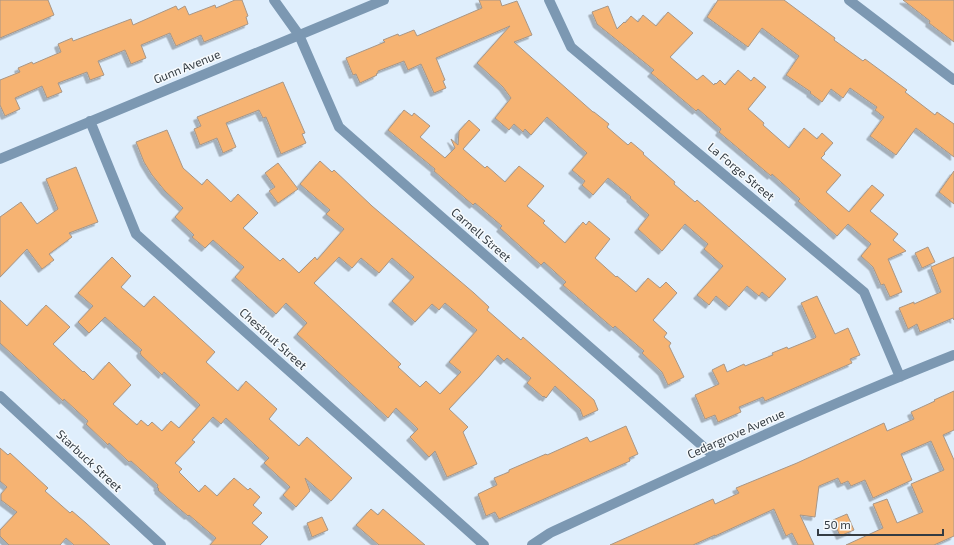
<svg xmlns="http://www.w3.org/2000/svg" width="954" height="545" viewBox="0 0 954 545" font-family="'Exo 2',sans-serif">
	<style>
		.building { fill: #f6b372; stroke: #a89686; fill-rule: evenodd; filter: url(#shadow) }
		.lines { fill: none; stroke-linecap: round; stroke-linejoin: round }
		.minor { stroke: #7c98b2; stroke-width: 10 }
		.labels { text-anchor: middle; stroke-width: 3; stroke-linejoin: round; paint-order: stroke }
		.street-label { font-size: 12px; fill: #343c43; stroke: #f6fafd }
	</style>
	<defs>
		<filter id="shadow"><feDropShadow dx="-3.5" dy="3.5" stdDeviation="0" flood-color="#0004"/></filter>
	</defs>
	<rect width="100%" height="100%" fill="#dfeefc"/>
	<!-- building -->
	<path class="building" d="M0,0H48L54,15L0,38Z
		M235,0H242L248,16L246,17L248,24L204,42L201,35L176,46L170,33L141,45L146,58L131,64L125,50L98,61L104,75L90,80L87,72L58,83L62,92L47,98L42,86L15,98L20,109L5,116L0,105V80L20,72L18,68L32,62L33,64L61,52L58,44L72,38L73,41L131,19L133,25L176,6L178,10L185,6L189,15L215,5L216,8Z
		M479,0H500L502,6L517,1L532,35L514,42L593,112H594L609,124L607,127L628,145L631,142L644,153L643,154L675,182L674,184L695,202L697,200L786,279L769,298L762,292L759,296L747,286L729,307L716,296L709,305L697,295L723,266L704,249L708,244L685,224L662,251L638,229L649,215L630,198L631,197L608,178L593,195L582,185L585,181L572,170L587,153L547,117L531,135L525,129L523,132L514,124L509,130L495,118L511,98L503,87L477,63L510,26L436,58L445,80L443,81L446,88L434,93L421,64L408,70L404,61L378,71V73L376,74L377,75L360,83L356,74L353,75L346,58L385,42L383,40L398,34L399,36L414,30L417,36L482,8Z
		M718,0H784L835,38L834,40L863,61L865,59L907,90L905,92L935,115L937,112L954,124V157L916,128L896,155L870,136L884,117L875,110L877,107L850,88L843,98L831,89L822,102L810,93L811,92L786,75L799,56L762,28L748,47L707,17Z
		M903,0H954V42L929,23L930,21Z
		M608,6L617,29L624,22L625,23L631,16L638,22L643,15L656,26L668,12L693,33L670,57L697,80L703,75L714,85L715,83L716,84L720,80L725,85L738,70L751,81L754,77L766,87L748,109L764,123L763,125L789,148L804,128L817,139L822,133L833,143L824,153L825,154L821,158L841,175L826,192L849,212L872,185L884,195L870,211L898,234L893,240L906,251L888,259L902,292L890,297L884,284L881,285L873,267L861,256L871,244L848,224L837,236L798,201L800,199L772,174L771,176L719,132L721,129L698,109L696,111L651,73L654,70L597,24L592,12Z
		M283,82L305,133L302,134L306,143L281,154L266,117L263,118L259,110L226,123L236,147L223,153L217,138L200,145L194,129L201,126L197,117Z
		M404,110L412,116L414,113L430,126L420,137L445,158L455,148L451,139L458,145L459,131L469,120L480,130L463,149L485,168L487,166L505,182L519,166L544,186L527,206L545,221L543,223L565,243L583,222L586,225L589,221L610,239L595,258L616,277L617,276L636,292L648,278L660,288L666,282L677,293L653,320L667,333L664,337L671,343L669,346L684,377L668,385L662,372L642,353L644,351L615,326L613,328L563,285L566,282L544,262L541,265L500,228L502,226L475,203L473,205L434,171L435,169L388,130Z
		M167,130L183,168L202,185L207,179L231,202L238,194L258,213L243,228L280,261L283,258L299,273L315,257L317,260L344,229L326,214L330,210L300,184L320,161L332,172L334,170L372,206L474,293L489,307L487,310L521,340L523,337L594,400L598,410L583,417L580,409L555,386L546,398L544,396L543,397L527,383L531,378L507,358L504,361L498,355L479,377L449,409L468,427L463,432L477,464L447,477L435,451L429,457L410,437L418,429L396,408L388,418L297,334L307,323L286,303L276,314L235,277L244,267L213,240L205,248L192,237L194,235L175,217L183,208L165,191L152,175L144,162L136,142ZM339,257L352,268L361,258L379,273L392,258L414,277L392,301L415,322L432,304L439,310L445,303L477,330L449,362L461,372L440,394L426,381L420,387L398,367L401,364L314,283Z
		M278,163L298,189L278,203L269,191L275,187L265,173Z
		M76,167L98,222L69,233L72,237L49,254L54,260L42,269L27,249L0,277V217L21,202L37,224L58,209L46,179Z
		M954,171V204L939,192Z
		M928,247L935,262L922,268L915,253Z
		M112,257L131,276L121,287L144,307L154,296L215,352L206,362L238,391L246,381L277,409L269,419L299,446L307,437L352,478L331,501L305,478L310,491L296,507L283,495L290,487L264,463L269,458L226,418L221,424L213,417L192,440L195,442L175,463L182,469L179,472L199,492L205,485L217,496L234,478L248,490L250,488L260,497L253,505L262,513L252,523L268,537L260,545H210L216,538L189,515L188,516L168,499L158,490L159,489L157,487L158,485L131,461L129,462L109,443L108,445L86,424L88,421L64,399L63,401L0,343V300L27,326L46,305L70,327L53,344L83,372L84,371L93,380L109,362L131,385L113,404L137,425L141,420L148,426L152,422L162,431L171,421L179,428L200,405L164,372L162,375L141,355L140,352L142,350L105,317L89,333L78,322L93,306L78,293Z
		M954,257V320L953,318L920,332L917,324L908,329L899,308L914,302V304L941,292L931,267Z
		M817,296L835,334L848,328L860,355L850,359L852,363L765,401L763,397L739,407L741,412L718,422L715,415L705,419L695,395L719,384L712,370L724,364L727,372L744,364L745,366L773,355L772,353L787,347L788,349L815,338L816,337L801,303Z
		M954,391V430L943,435L954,460V536L934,545H846L883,528L873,504L887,499L897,523L923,512L911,484L944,470L931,441L901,454L912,480L873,498L865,480L851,486L848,481L841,484L838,478L819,486L815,517L800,515L814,545H798L792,533L786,536L774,509L715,536V535L693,545H610L713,499L715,504L739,493L736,488L797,463L884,423L887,431L914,419L911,412L935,401L934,400Z
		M626,426L638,454L629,458L630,461L499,519L495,512L486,516L478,494L497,485L494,478L509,472V470L546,454L547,455L587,437L590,442Z
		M0,448L8,455L10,453L48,488L45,491L70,513L72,511L86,523L110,545H74L66,538L60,545H9L0,536V530L17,512L1,500V494L7,487L0,481Z
		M371,509L378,515L383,509L425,545H379L356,525Z
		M847,514L854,530L840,536L833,520Z
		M322,517L328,530L312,537L307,523Z"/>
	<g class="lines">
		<!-- minor -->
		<path class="minor" d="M274,0L299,35L339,127L715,457
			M549,0L571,47L864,292L900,377
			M849,0L954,80
			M90,121L136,234L484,545
			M0,159L384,0
			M0,396L161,545
			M532,545L550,533C684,471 817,409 954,355"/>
	</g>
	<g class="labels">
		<!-- street labels -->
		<g class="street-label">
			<text transform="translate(187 67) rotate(-22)" y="4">Gunn Avenue</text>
			<text transform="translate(741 172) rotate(40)" y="4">La Forge Street</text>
			<text transform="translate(481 235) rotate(41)" y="4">Carnell Street</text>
			<text transform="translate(273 339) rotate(42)" y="4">Chestnut Street</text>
			<text transform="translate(736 434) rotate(-24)" y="4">Cedargrove Avenue</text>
			<text transform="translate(89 461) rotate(43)" y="4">Starbuck Street</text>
		</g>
	</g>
	<!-- scale -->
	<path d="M818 529v6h125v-6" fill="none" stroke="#343c43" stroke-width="2"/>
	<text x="824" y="529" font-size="12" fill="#343c43" stroke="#f6fafd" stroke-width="3" paint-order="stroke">50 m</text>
</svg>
